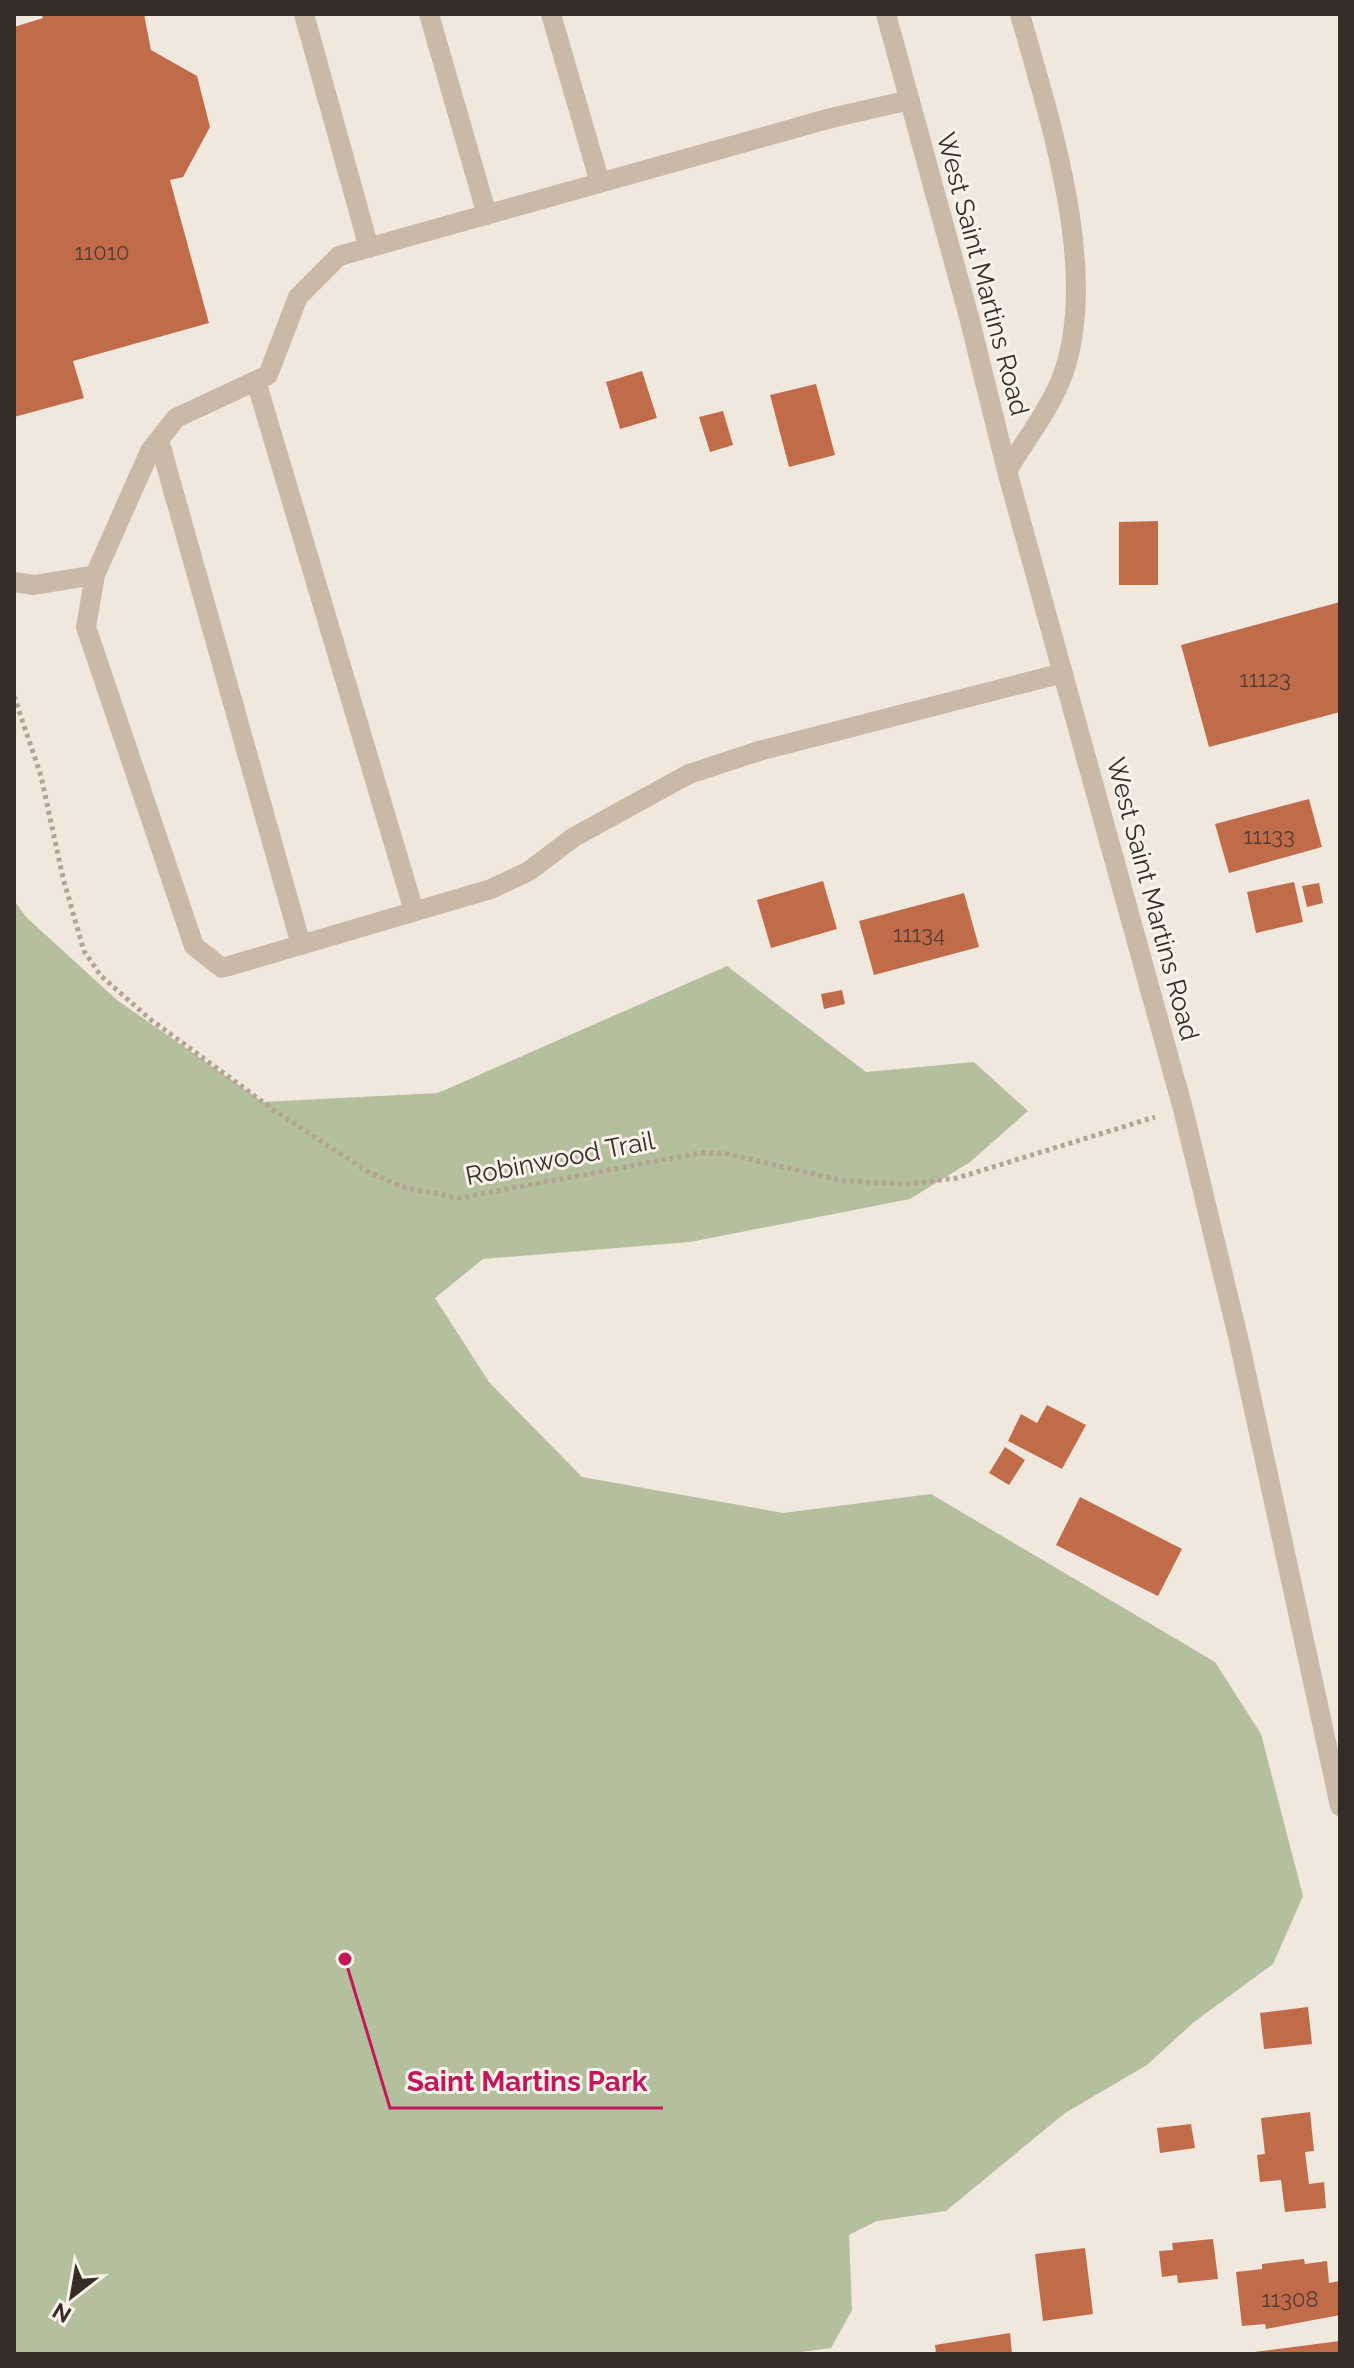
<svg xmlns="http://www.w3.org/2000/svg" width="1354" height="2368" viewBox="0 0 1354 2368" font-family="Raleway,sans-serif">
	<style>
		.green { fill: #b3bf9d }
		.building { fill: #c06c4b }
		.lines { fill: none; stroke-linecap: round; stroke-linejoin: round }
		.path { stroke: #b4a393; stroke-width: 5; stroke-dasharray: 4 4; stroke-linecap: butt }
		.minor { stroke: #c9b9a9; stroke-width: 20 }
		.labels { text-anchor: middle; stroke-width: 6; stroke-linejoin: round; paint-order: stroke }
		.number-label { font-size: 22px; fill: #583d32 }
		.street-label { font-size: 26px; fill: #362d29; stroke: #f9f2e9 }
		.leader { fill: none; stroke: #c2185b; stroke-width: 3 }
		.callout-dot { fill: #c2185b; stroke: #f9f2e9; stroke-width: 3 }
		.callout-label { font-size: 28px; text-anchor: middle; font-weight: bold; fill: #c2185b; stroke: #f9f2e9; stroke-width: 6; stroke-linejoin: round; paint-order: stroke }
	</style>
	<rect width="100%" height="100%" fill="#f1e8dd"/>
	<!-- green -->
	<path class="green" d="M14,900L26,917L117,1000L263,1102L438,1093L727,966L866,1072L974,1062L1028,1111L970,1162L910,1199L690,1242L483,1259L435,1298L489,1382L582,1477L783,1513L931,1494L1215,1662L1261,1734L1303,1896L1273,1964L1194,2022L1147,2065L1065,2113L946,2211L877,2221L849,2235L852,2310L831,2348L787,2354H14Z"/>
	<!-- building -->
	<path class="building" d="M41,14H144L151,50L197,76L210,127L183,177L170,180L209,323L73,361L84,398L14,417V27L43,18Z
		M642,371L657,418L620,429L606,382Z
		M816,384L835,455L789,467L770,395Z
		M723,411L733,445L710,452L699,417Z
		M1158,521V585H1119V522Z
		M1340,602V712L1209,747L1181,645Z
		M1309,799L1322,847L1229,873L1215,824Z
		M823,881L837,929L771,948L757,900Z
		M1294,882L1303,922L1256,933L1247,892Z
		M1319,883L1323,903L1307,907L1302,886Z
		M964,893L979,947L874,975L859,921Z
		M842,990L845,1004L824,1009L821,994Z
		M1047,1405L1086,1425L1062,1469L1008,1441L1021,1414L1037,1423Z
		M1005,1447L1025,1460L1009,1485L989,1473Z
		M1080,1497L1182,1549L1158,1596L1056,1545Z
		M1308,2007L1312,2044L1264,2049L1260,2013Z
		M1310,2112L1314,2151L1305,2152L1309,2184L1324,2182L1326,2208L1285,2212L1281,2180L1260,2182L1257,2155L1265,2154L1261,2118Z
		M1191,2124L1195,2148L1160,2153L1157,2128Z
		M1213,2239L1218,2279L1178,2283L1177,2275L1162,2277L1159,2251L1173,2250L1172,2243Z
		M1085,2248L1093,2314L1043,2321L1035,2254Z
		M1304,2259L1305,2264L1327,2261L1329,2283L1340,2281V2315L1266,2329L1265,2324L1242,2326L1236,2272L1262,2269V2264Z
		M1010,2333L1012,2354H936L935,2345Z
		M1340,2341V2354H1254V2352Z"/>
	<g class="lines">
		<!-- path -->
		<path class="path" d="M14,696L41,776L63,878L84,951L101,976L150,1019L278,1113L367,1171L402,1187L459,1198L700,1153L728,1154L844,1181L906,1184L957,1178L1155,1117"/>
		<!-- minor -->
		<path class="minor" d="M304,14L369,248
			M429,14L487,215
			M551,14L600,183
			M886,14L969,317L1007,471L1183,1109L1239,1341L1340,1806
			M256,381L414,911
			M159,440L301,945
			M1007,471C1024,442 1047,413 1060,382C1103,278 1049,118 1020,14
			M95,575L86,627L194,946L222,968L491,889L529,871L574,837L689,774L759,751L1063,673
			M14,582L34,585L95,575L150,451L176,418L268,375L298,297L339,256L831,118L910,100"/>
	</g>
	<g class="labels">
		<!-- number labels -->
		<g class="number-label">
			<text x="102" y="260">11010</text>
			<text x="1265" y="687">11123</text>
			<text x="1269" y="844">11133</text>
			<text x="919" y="942">11134</text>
			<text x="1290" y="2307">11308</text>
		</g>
		<!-- street labels -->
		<g class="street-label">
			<text transform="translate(983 274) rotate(75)" y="9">West Saint Martins Road</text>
			<text transform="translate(1153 899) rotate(75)" y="9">West Saint Martins Road</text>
			<text transform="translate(560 1158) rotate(-11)" y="9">Robinwood Trail</text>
		</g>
	</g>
	<!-- callouts -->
	<path class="leader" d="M345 1959L390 2108H663"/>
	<circle class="callout-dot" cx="345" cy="1959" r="8"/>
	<g class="callout-label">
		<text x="527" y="2091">Saint Martins Park</text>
	</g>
	<!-- border -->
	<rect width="1354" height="2368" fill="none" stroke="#362d29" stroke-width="32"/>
	<!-- north arrow -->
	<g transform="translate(72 2296) rotate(211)" stroke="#f9f2e9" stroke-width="6" paint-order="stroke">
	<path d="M0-6L14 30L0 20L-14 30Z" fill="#362d29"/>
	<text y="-12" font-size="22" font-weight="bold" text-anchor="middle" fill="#362d29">N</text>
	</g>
</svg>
